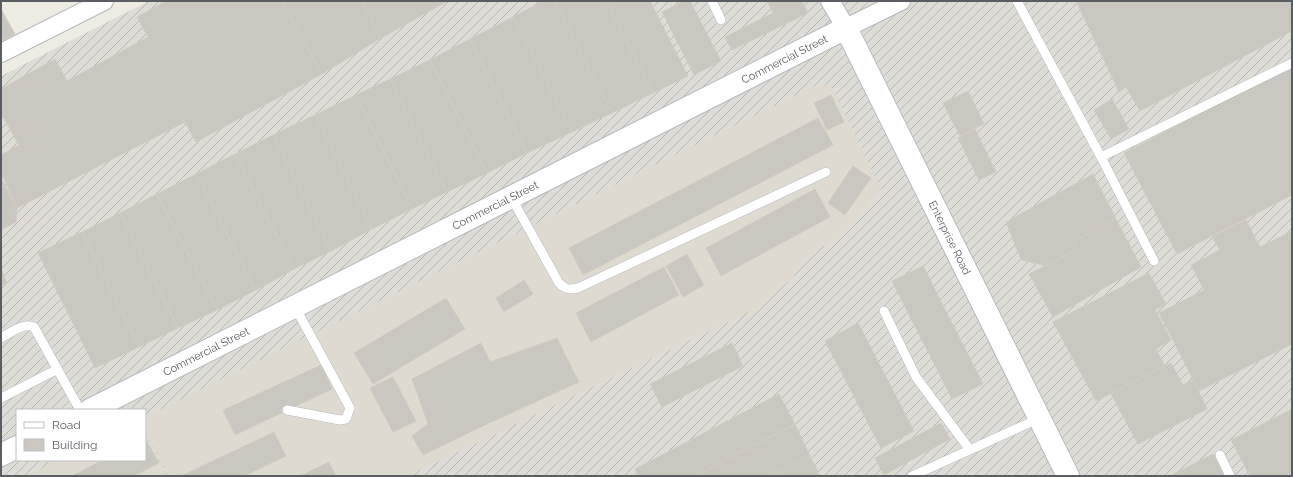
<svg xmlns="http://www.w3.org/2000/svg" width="1293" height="477" viewBox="0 0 1293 477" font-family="Raleway,sans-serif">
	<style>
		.industrial { fill: url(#industrial-furrows); fill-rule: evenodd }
		.education { fill: #dedad0 }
		.building { fill: #cac7c1; stroke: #d2ccc0 }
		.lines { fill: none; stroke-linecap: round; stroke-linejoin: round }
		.service-casing { stroke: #b4b8bd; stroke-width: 10 }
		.minor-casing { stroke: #b4b8bd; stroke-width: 20 }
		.secondary-casing { stroke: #b5b9bf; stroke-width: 24 }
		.service { stroke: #fff; stroke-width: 9 }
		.minor { stroke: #fff; stroke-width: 18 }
		.secondary { stroke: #fff; stroke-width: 22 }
		.labels { text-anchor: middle; stroke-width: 4; stroke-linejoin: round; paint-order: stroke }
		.street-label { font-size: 11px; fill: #5a5e63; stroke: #fff }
	</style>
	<defs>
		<pattern id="industrial-furrows" width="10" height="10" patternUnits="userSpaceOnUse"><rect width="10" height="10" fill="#dedcd6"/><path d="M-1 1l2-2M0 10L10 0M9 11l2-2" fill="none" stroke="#b7b6b1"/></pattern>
	</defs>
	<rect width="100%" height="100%" fill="#eeebe2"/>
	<!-- industrial -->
	<path class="industrial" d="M149,1H1292V476H1V76ZM17,410H145V460H17Z"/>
	<!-- education -->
	<path class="education" d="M816,85H831L881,189L840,237L804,257L793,278L759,307L408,476H169L145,430V417Z
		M145,432L167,476H26L58,460H145Z"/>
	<!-- building -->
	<path class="building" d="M166,1H282L322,74L196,142L185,122L17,208L1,172V155L19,145L1,113V89L55,59L67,81L148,37L137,17Z
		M282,1H361L381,38L322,74Z
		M361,1H448L381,38Z
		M543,1H555L612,113L572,132L513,17Z
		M555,1H606L653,93L612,113Z
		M606,1H650L688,76L653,93Z
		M683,1H690L721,61L694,75L662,12Z
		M767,1H802L808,13L732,50L725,37L773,13Z
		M1076,1H1292V31L1140,111L1126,87L1119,92Z
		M1,9L15,34L1,41Z
		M513,17L572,132L527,153L470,39Z
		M470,39L527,153L487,173L430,60Z
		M430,60L487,173L447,192L390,79Z
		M1292,66V195L1177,254L1124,153Z
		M390,79L447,192L412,209L356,95Z
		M968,91L984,124L960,136L943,103Z
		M356,95L412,209L372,229L315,115Z
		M831,95L844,122L827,130L814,103Z
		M1112,99L1129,129L1111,139L1094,110Z
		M315,115L372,229L331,251L273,135Z
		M818,118L833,145L583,275L569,248Z
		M975,129L996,172L979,180L958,138Z
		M273,135L331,251L294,269L235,154Z
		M235,154L294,269L256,290L196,174Z
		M853,166L871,178L845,215L828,203Z
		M196,174L256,290L217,310L157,194Z
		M1093,174L1116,219L1073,242L1077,250L1047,266L1021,260L1006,222Z
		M1,178L17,208L16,222L1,230Z
		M815,189L830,217L721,276L706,248Z
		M157,194L217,310L178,328L120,213Z
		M120,213L178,328L139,347L82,232Z
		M1116,219L1141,267L1053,317L1029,274L1077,250L1073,242Z
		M1246,220L1260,247L1292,231V344L1199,391L1159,313L1204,290L1191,265L1220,250L1212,237Z
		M82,232L139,347L95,368L38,253Z
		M687,254L704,285L683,297L666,266Z
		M923,266L983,384L952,399L892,281Z
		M664,267L679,295L591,342L576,313Z
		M1,269L7,283L1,286Z
		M1149,273L1166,304L1155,310L1171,340L1156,349L1165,366L1096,401L1053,322Z
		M524,280L533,294L504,312L496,298Z
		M446,298L465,329L373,384L354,353Z
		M858,323L914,431L881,448L825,341Z
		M557,338L579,382L487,424L423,455L412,436L428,424L412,379L481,343L490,362Z
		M732,343L743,366L662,407L650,384Z
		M1171,363L1183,385L1193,380L1207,409L1138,444L1111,394Z
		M321,365L332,389L235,435L223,410Z
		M393,377L416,421L393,432L370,388Z
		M779,394L795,424L695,476H639L635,469Z
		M1292,409V476H1250L1231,440Z
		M941,423L950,439L884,475L875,458Z
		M795,424L810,456L770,476H695Z
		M274,432L286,456L244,476H181Z
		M145,438L159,463L134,476H72L103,460H145Z
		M1213,454L1225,476H1170Z
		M810,456L820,476H770Z
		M329,462L336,476H300Z"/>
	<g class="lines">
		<defs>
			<path id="service" d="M712,1L721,20
				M1017,1L1101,157L1154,261
				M1101,157L1292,63
				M511,197L559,283C565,289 569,290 578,288L826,172
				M884,311L916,377L970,450
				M1,338C10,333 24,322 34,327L80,410
				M1,398L58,369
				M287,410L340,420L346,419L350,408L295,307
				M1220,455L1230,476
				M912,476L1040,418"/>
			<path id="minor" d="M830,1L846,28L901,1
				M1,53L104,1"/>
			<g id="secondary">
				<path id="s1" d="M90,410L846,28L1068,476"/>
				<path d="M1,455L17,447"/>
			</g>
		</defs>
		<!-- service casing -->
		<use href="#service" class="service-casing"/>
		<!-- minor casing -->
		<use href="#minor" class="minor-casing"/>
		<!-- secondary casing -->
		<use href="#secondary" class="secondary-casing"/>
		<!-- service -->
		<use href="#service" class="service"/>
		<!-- minor -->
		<use href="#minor" class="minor"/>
		<!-- secondary -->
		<use href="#secondary" class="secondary"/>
	</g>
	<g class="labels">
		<!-- street labels -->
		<g class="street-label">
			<text dy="4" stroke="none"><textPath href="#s1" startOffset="778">Commercial Street</textPath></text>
			<text dy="4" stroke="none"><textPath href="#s1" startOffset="454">Commercial Street</textPath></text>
			<text dy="4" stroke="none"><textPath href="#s1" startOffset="1081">Enterprise Road</textPath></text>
			<text dy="4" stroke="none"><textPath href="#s1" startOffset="130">Commercial Street</textPath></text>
		</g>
	</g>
	<!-- border -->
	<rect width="1293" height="477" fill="none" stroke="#5a5e63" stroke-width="4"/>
	<!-- legend -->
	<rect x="16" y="409" width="130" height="52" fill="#ffffff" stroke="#bdbfc1"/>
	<rect x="24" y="422" width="20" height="6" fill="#ffffff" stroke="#bdbfc1"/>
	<text x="52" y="429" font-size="12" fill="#5a5e63">Road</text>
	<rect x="24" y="439" width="20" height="12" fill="#cac7c1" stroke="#bdbfc1"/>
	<text x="52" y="449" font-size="12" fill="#5a5e63">Building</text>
</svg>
